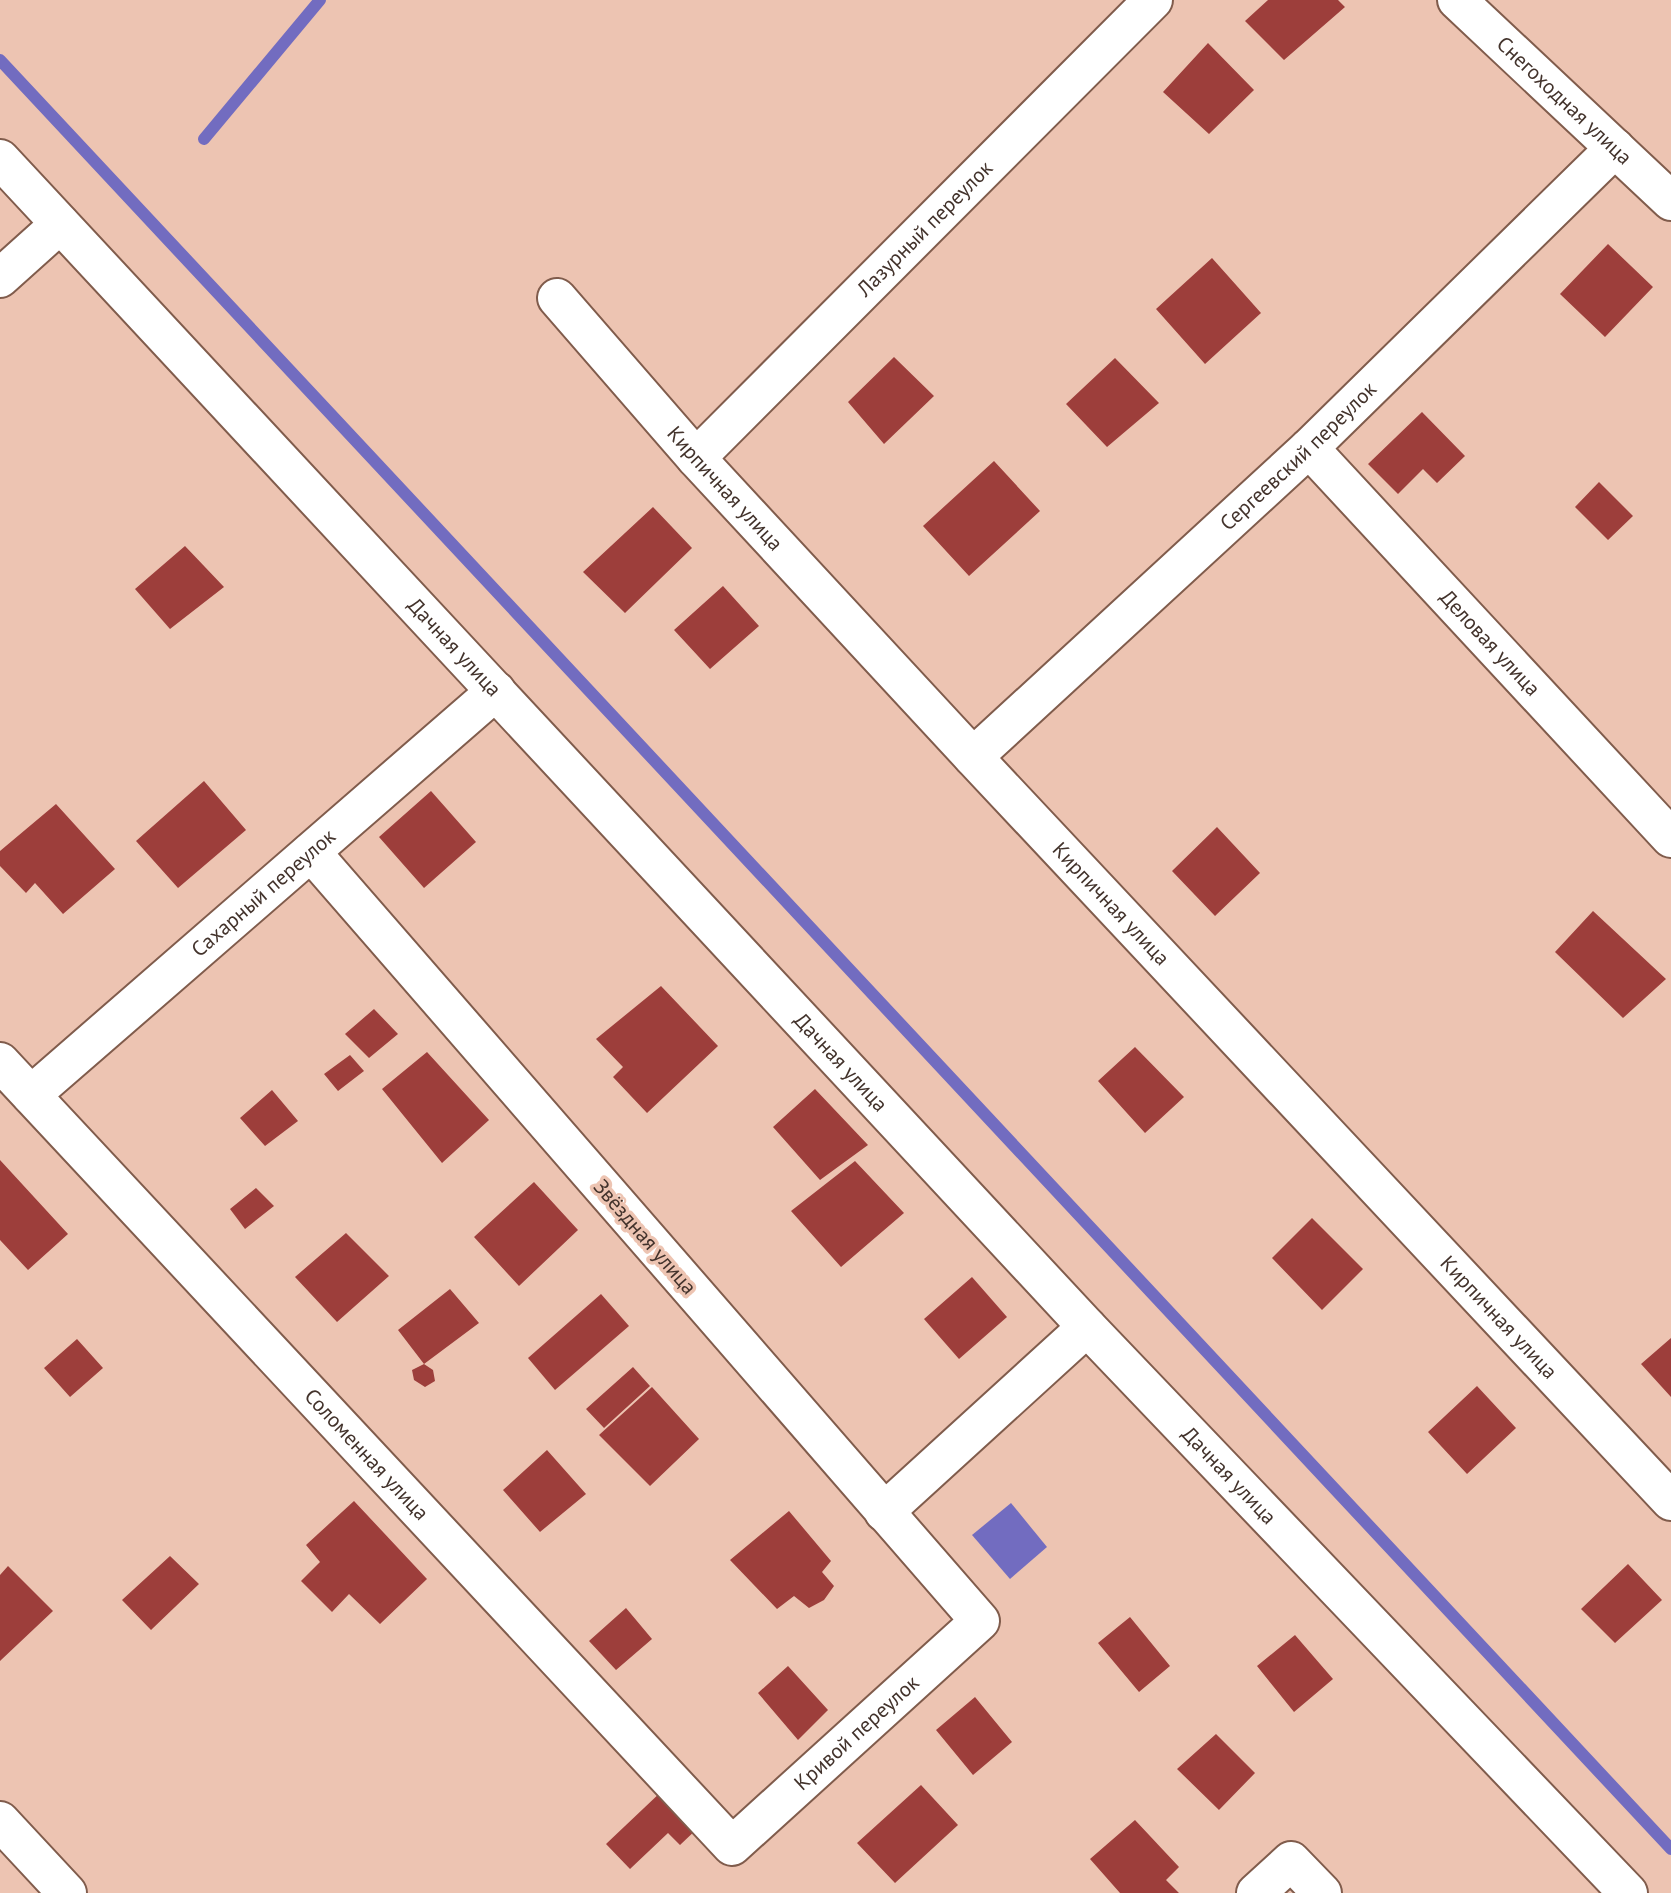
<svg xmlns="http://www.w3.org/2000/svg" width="1671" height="1893" viewBox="0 0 1671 1893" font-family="'PT Sans',sans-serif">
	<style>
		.water { fill: #726cc0 }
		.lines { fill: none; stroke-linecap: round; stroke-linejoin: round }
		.stream { stroke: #726cc0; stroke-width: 12 }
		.building { fill: #9d3e3b }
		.minor-casing { stroke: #805c4c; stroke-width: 42 }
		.minor { stroke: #fff; stroke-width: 38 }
		.labels { text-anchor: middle; stroke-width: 7; stroke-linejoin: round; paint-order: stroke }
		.street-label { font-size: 21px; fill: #43332c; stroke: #edc4b2 }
	</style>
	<rect width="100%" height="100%" fill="#edc4b2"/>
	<!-- water -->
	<path class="water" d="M1011,1503L1047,1547L1010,1579L972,1535Z"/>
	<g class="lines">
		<!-- stream -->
		<path class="stream" d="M0,60L1671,1849
			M204,139L320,0"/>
	</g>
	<!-- building -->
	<path class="building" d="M1268,0H1338L1345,7L1284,60L1245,21Z
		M1208,43L1254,90L1209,134L1163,92Z
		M1608,244L1653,287L1605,337L1560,294Z
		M1212,258L1261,313L1205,364L1156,309Z
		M894,357L934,396L884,444L848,402Z
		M1115,358L1159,403L1107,447L1066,404Z
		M1422,412L1465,456L1437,483L1423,469L1398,494L1368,464Z
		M994,461L1040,511L969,576L923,526Z
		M1599,482L1633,516L1608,540L1575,507Z
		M653,507L692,548L625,613L583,572Z
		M185,546L224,587L170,629L135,589Z
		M723,586L759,626L710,669L674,630Z
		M204,781L246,830L178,888L136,841Z
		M431,791L476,842L424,888L379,837Z
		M56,804L115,869L63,914L35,883L26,893L0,866V851Z
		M1217,827L1260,873L1215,916L1172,871Z
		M1593,911L1666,979L1623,1018L1555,952Z
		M661,986L718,1046L647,1113L613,1077L623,1067L596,1039Z
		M374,1009L398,1034L369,1058L345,1034Z
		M1135,1047L1184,1097L1145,1133L1098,1081Z
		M427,1052L489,1120L442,1163L382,1089Z
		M350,1055L364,1071L338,1091L324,1074Z
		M815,1089L868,1145L820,1180L773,1127Z
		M272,1090L298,1121L265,1146L240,1118Z
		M0,1160L68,1234L28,1270L0,1240Z
		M855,1161L904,1213L841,1267L791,1211Z
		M534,1182L578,1230L519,1286L474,1237Z
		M256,1188L274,1206L245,1229L230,1209Z
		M1312,1218L1363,1269L1322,1310L1272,1258Z
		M346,1233L389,1276L337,1322L295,1277Z
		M972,1277L1007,1317L959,1359L924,1319Z
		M450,1289L479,1323L424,1364L433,1370L435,1381L425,1387L414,1380L412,1370L424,1364L398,1330Z
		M601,1294L629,1326L555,1390L528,1358Z
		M1671,1338V1397L1641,1364Z
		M77,1339L103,1368L70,1397L44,1368Z
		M633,1367L650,1386L604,1428L586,1409Z
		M1477,1386L1516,1428L1467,1474L1428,1432Z
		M652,1387L699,1439L650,1486L599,1435Z
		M547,1450L586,1494L540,1532L503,1490Z
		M354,1501L427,1579L380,1624L349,1594L332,1612L301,1581L320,1562L306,1545Z
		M789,1511L831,1561L822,1572L834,1586L824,1600L809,1608L794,1596L777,1609L730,1560Z
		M170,1556L199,1584L151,1630L122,1600Z
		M1628,1564L1662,1600L1615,1643L1581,1609Z
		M8,1566L53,1611L0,1661V1575Z
		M626,1608L652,1639L616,1670L589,1641Z
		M1130,1617L1170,1666L1139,1692L1098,1643Z
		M1295,1635L1333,1679L1294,1712L1257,1666Z
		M788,1666L828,1710L798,1740L758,1693Z
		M975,1697L1012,1742L973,1775L936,1730Z
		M1216,1734L1255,1773L1219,1810L1177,1769Z
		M921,1785L958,1825L895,1883L857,1843Z
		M663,1790L699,1827L680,1845L668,1833L630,1869L606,1844Z
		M1135,1820L1179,1867L1166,1880L1179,1893H1120L1090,1859Z"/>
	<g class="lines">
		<defs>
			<g id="minor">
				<path id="s1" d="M1457,0L1671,201"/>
				<path id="s2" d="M0,159L1087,1327L1628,1893"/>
				<path d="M0,278L60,224"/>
				<path id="s3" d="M557,298L696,458L973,757L1671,1501"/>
				<path id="s4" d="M1309,448L1671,838"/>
				<path id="s5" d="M696,458L1153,0"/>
				<path id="s6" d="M973,757L1309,448L1615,148"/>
				<path id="s7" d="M0,1062L732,1846L980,1621L311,852"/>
				<path id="s8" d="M31,1095L496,691"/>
				<path d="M884,1512L1087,1327"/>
				<path d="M0,1821L67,1893"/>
				<path d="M1256,1893L1291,1861L1322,1893"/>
			</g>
		</defs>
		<!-- minor casing -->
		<use href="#minor" class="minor-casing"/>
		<!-- minor -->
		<use href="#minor" class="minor"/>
	</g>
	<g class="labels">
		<!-- street labels -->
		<g class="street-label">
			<text dy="7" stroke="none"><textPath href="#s1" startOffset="147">Снегоходная улица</textPath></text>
			<text dy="7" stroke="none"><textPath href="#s5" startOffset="324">Лазурный переулок</textPath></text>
			<text dy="7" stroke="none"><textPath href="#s6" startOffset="443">Сергеевский переулок</textPath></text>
			<text dy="7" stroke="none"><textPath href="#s3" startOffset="254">Кирпичная улица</textPath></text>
			<text dy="7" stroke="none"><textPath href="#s4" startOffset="266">Деловая улица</textPath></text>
			<text dy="7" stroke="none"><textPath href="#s2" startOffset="667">Дачная улица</textPath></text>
			<text dy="7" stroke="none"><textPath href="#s8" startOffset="308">Сахарный переулок</textPath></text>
			<text dy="7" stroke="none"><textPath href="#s3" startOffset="821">Кирпичная улица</textPath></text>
			<text dy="7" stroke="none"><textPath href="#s2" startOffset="1234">Дачная улица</textPath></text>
			<text transform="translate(645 1237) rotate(49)" y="7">Звёздная улица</text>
			<text dy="7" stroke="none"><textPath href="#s3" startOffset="1388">Кирпичная улица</textPath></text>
			<text dy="7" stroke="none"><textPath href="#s7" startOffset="537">Соломенная улица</textPath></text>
			<text dy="7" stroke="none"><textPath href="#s2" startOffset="1801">Дачная улица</textPath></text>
			<text dy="7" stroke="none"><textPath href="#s7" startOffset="1241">Кривой переулок</textPath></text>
		</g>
	</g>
</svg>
